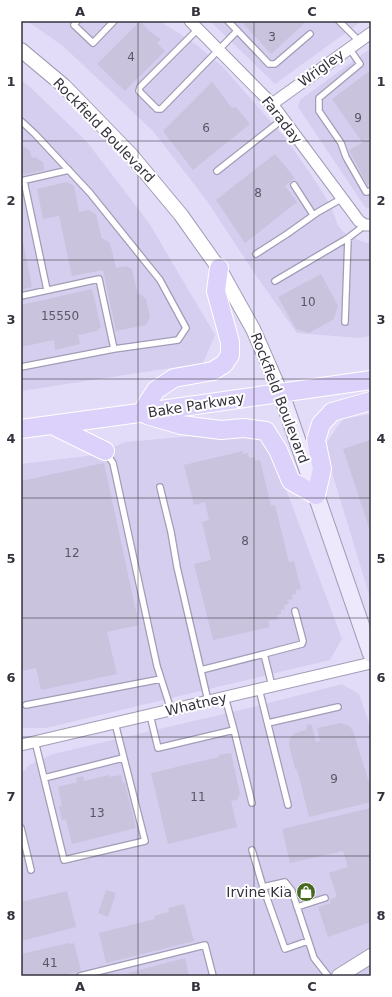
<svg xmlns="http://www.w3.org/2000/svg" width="392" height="997" viewBox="0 0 392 997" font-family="'DejaVu Sans',sans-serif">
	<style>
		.built { fill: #d5ceef }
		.building { fill: #c9c3de }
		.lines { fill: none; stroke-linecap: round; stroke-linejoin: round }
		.service-casing { stroke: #a29cb6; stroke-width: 8 }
		.minor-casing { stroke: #a29cb6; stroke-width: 13 }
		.tertiary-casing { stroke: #a29cb6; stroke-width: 16 }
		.secondary-casing { stroke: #a29cb6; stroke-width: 18 }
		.primary-casing { stroke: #fff; stroke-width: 20 }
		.service { stroke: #fff; stroke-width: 5.5 }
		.minor { stroke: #fff; stroke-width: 11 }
		.tertiary { stroke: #fff; stroke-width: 14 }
		.secondary { stroke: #ede8fc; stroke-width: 16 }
		.primary { stroke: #dcd1fa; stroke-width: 18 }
		.grid { fill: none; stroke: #35323d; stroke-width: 1; stroke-opacity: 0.55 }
		.labels { text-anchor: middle; stroke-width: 4; stroke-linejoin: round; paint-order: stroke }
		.number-label { font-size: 12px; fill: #5a5665 }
		.street-label { font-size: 14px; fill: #35323d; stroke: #fff }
		.poi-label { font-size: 14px; fill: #35323d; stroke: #fff; text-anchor: end }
		.neatline { fill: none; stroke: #35323d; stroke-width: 1.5 }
		.grid-label { font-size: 13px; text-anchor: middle; font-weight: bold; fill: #35323d }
	</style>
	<rect width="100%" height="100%" fill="#e3dcf8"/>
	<!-- built -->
	<path class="built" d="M27,21H159L176,31L198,46L223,67L286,139L312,176L331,206L338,226L348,236L367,243L371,242V336L359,338L297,333L257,277L207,201L153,131L63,46Z
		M210,21H362L275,84Z
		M371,48V208L370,209L365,207L298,107L300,100Z
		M21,80L29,86L87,142L149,223L215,335L203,363L21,391Z
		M371,414V601L324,446L343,419Z
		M194,436L212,439L241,437L268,441L342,639L330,660L46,728H21V464L95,455L125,442Z
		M342,684L359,694L371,729V976H21V770L24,771L29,765L53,754L249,708Z"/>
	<!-- building -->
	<path class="building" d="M140,21L149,31L161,39L157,43L165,51L125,91L97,64Z
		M241,21H307L271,54Z
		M371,70V137L362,142L332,99Z
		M212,82L232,108L236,107L250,124L193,170L163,131Z
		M371,138V183L367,185L349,150Z
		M23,146L30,151L32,158L35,157L43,162L44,170L21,175V147Z
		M275,154L295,178L285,186L297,202L245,243L216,200Z
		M67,182L74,186L79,212L89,210L96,214L102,239H104L110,243L116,268L126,266L132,269L138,295L140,294L146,299L150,317L146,325L116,331L103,270L72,276L59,216L43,219L37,189Z
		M22,237L32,287L21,290V238Z
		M321,274L338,306L334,319L309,333L296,329L278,297Z
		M92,289L101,327L97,331L78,335L80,344L55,350L54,340L21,347V305Z
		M370,440L371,442V534L343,449Z
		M243,451V454L248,453L249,458L254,457L255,461L260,460L271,506L275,505L289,562L294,561L301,589L296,590V594L292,595L293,599L288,600L289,604L284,605L285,609L281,610V614L277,615L278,619L268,621L270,627L213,640L194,564L211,560L202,522L209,520L205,502L194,505L184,465Z
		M104,463L139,625L107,632L117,674L41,690L36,668L21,671V481Z
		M341,723L349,726L353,731L371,789V802L309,817L297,769H295L289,745L290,738L295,733L306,730L307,725L310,724L312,726L316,742L320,741L317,728Z
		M231,753L240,794L237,800L231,801L237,827L168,844L151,773L219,757V755Z
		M109,775L110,777L121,775L123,783H125L136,828L72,844L66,819L62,820L59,807L62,806L58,787L77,782L76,778L83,776L84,781Z
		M371,808V922L328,937L318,907L331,903L330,899L337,897L329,873L348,867L343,851L290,863L282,829Z
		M106,890L116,893L108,917L98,913Z
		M67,891L76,927L21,941V902Z
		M184,904L194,941L106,963L99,933L155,919L154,916L169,912L168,908Z
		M69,943L70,944L74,943L81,971L68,974V976H21V954Z
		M185,958L189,976H125L129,974L128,973Z"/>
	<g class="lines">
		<defs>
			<path id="service" d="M77,21L74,25L93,43L114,21
				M228,21L269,64H275L310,34
				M339,21L359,41
				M198,29L140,87L139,91L157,109H161L237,31
				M349,48L360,64L319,98V111L341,143L346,157L366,192L371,191
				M21,121L35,134L90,193L160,280L186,328L178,340L114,349L21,367
				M217,171L283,119
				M21,181L69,170
				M24,181L47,290
				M294,185L312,213L314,214
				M256,254L287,234L318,212L341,199
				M275,281L348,238L365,225
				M21,296L99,279L114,349
				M345,322L348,238
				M106,453L113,463L157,666L171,710
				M160,487L171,532L177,567L208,701
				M264,654L302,644L303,641L295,611
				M201,670L264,654L272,686
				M259,689L288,805
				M26,705L161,679
				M150,715L158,748L234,730L225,697
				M268,723L338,707
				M234,730L252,803
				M35,741L64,860L145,841L115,723
				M44,778L123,758
				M21,828L31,870
				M252,850L263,887L285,949L308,941
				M263,887L285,882L292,891L314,958L328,976
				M297,907L325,898
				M80,976L205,945L213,976"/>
			<path id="minor" d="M190,21L272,104L359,221L365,225H371
				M272,104L371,33
				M21,745L371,663"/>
			<path id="tertiary" d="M21,50L64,86L131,155L181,215L220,270L253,329L281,393
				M339,976L371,956"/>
			<path id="secondary" d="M281,393L371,654"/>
			<path id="primary" d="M141,413L156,390L174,378L213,371L224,364L230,355V342L216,291L219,268
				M147,415L181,425L221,430L244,428L266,431L278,450L291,481L316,495L322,469L316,440L321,424L332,412L371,401
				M54,426L105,451
				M21,429L161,410L371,380"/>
		</defs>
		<!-- service casing -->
		<use href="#service" class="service-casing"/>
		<!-- minor casing -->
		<use href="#minor" class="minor-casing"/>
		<!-- tertiary casing -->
		<use href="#tertiary" class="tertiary-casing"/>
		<!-- secondary casing -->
		<use href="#secondary" class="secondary-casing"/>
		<!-- primary casing -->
		<use href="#primary" class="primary-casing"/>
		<!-- service -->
		<use href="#service" class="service"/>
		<!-- minor -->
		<use href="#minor" class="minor"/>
		<!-- tertiary -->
		<use href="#tertiary" class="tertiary"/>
		<!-- secondary -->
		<use href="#secondary" class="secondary"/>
		<!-- primary -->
		<use href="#primary" class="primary"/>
	</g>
	<!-- grid -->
	<path class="grid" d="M138,21V976M254,21V976M21,141H371M21,260H371M21,379H371M21,498H371M21,618H371M21,737H371M21,856H371"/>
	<!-- icons -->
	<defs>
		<symbol id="shop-disc" viewBox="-11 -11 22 22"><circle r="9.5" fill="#476920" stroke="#fff"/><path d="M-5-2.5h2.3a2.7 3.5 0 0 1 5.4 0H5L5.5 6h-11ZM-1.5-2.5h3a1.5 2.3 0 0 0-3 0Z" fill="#fff"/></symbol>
	</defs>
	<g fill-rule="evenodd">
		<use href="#shop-disc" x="295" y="881" width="22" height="22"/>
	</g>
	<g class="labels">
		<!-- number labels -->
		<g class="number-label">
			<text x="272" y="41">3</text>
			<text x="131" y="61">4</text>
			<text x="358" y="122">9</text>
			<text x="206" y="132">6</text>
			<text x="258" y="197">8</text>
			<text x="308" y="306">10</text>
			<text x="60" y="320">15550</text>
			<text x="245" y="545">8</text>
			<text x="72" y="557">12</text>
			<text x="334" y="783">9</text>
			<text x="198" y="801">11</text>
			<text x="97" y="817">13</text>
			<text x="50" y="967">41</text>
		</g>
		<!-- street labels -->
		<g class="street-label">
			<text transform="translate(321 68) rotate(-36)" y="5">Wrigley</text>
			<text transform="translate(282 120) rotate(52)" y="5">Faraday</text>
			<text transform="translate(104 130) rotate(46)" y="5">Rockfield Boulevard</text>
			<text transform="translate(280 398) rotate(69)" y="5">Rockfield Boulevard</text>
			<text transform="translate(196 405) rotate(-9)" y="5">Bake Parkway</text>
			<text transform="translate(196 704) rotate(-13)" y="5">Whatney</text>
		</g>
		<!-- poi labels -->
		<g class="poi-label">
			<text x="292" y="897">Irvine Kia</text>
		</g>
	</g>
	<!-- border -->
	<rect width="392" height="997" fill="none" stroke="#ffffff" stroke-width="44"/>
	<rect x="22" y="22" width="348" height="953" class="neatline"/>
	<g class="grid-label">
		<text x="80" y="16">A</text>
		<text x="196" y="16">B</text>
		<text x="312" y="16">C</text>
		<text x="11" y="86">1</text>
		<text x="381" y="86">1</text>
		<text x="11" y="205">2</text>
		<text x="381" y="205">2</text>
		<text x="11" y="324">3</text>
		<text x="381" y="324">3</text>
		<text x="11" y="443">4</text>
		<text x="381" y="443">4</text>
		<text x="11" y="563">5</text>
		<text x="381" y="563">5</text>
		<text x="11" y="682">6</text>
		<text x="381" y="682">6</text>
		<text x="11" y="801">7</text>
		<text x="381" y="801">7</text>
		<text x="11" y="920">8</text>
		<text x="381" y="920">8</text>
		<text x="80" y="991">A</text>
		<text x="196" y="991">B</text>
		<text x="312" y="991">C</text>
	</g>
</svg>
